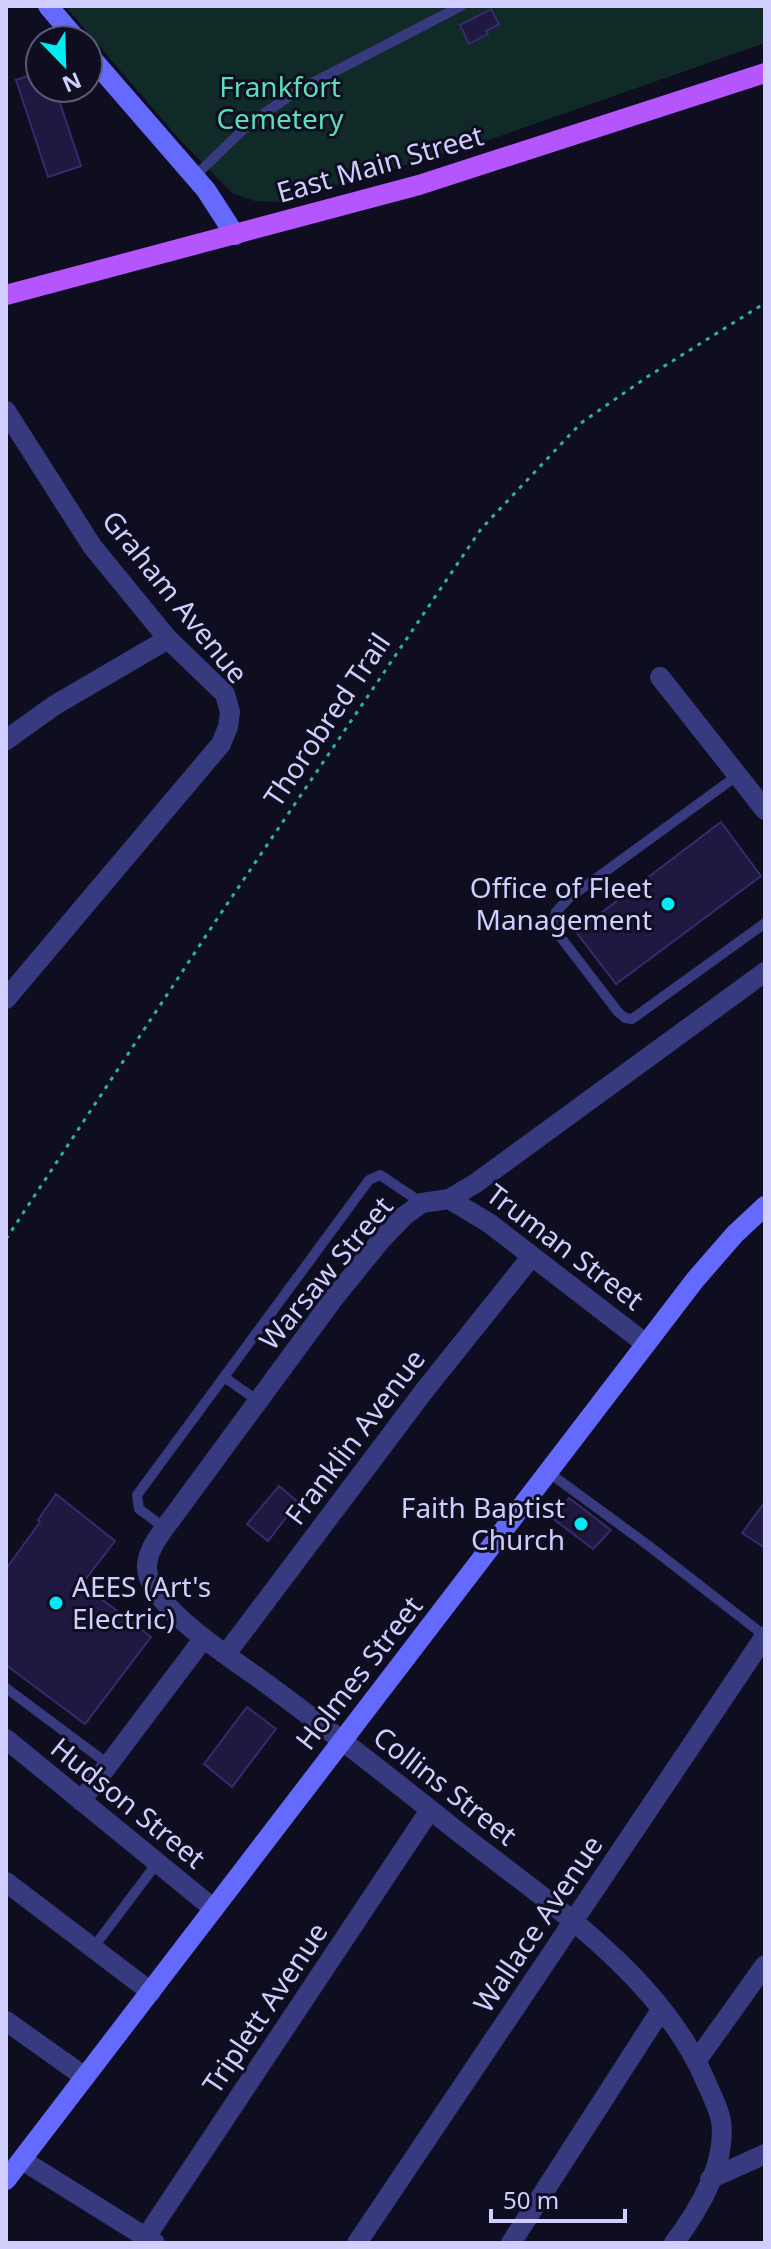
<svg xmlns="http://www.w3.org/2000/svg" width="771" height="2249" viewBox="0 0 771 2249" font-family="'Noto Sans',sans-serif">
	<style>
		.green { fill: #102a28 }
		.building { fill: #1f1941; stroke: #352b6d; stroke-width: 2 }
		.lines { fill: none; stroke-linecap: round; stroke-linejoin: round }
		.path { stroke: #2fb1a2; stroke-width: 3; stroke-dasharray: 4 6; stroke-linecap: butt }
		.lane { stroke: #383a7f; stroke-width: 10 }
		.street { stroke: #383a7f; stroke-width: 20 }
		.secondary { stroke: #656afe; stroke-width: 20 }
		.primary { stroke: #b555fe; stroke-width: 20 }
		.poi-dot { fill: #02ebf5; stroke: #0f0d20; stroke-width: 3 }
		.labels { text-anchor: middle; stroke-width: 6; stroke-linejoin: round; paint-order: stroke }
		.park-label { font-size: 28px; fill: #5adeb5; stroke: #0f0d20 }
		.street-label { font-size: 28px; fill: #d0cdff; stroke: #0f0d20 }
		.poi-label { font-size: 28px; fill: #d0cdff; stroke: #0f0d20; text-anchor: end }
	</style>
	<rect width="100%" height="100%" fill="#0f0d20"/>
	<!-- green -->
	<path class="green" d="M65,6H765V43L483,142L280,202L255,201L232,193L180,140Z"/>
	<!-- building -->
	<path class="building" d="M491,9L499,24L486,31L488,34L469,44L460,25Z
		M40,72V88H55L81,166L48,177L16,80Z
		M721,822L761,876L616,984L576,932Z
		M279,1486L298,1502L268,1541L247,1524Z
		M56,1494L115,1541L82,1584L151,1637L85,1724L6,1665V1569L40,1522L38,1520Z
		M569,1498L611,1530L593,1549L552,1518Z
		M765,1502V1548L742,1533Z
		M247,1707L276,1729L232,1787L204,1764Z"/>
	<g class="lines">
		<!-- path -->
		<path class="path" d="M6,1239L217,919L481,529L581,423L647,377L765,303"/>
		<!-- lane -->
		<path class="lane" d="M194,177L250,123L297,91L461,6
			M738,775L569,898L556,912L552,926L618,1012L625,1018L632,1019L765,923
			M224,1377L369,1180L380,1175L422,1203
			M548,1472L649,1546L765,1636
			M165,1528L139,1509L137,1495L224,1377L258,1401
			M6,1688L108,1764
			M93,1948L157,1863"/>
		<!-- street -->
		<path class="street" d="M6,411L92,546L168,639L225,694L230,712L228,727L221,744L6,999
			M660,677L765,810
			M6,740L55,705L168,639
			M449,1199L489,1223L646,1344
			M226,1654L424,1391L532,1256
			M6,1739L214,1909
			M81,1801L204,1638
			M6,1882L151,1992
			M6,2021L85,2077
			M697,2060L765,1965
			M22,2160L155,2243
			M710,2179L765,2154
			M146,2237L430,1810
			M357,2243L765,1636
			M511,2243L661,2010
			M674,2243C698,2211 727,2163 721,2121C719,2108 711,2094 706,2082C661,1975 545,1900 457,1831C397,1783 337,1736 275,1690C241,1664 164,1618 149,1578C140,1555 163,1531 175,1514L334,1298L381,1240L404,1216L422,1203L449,1199L476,1183L765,972"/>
		<!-- secondary -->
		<path class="secondary" d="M48,6L77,40
			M88,54L206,190L235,235
			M6,2180L695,1280L735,1234L765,1206"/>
		<!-- primary -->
		<path class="primary" d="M6,295L419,185L765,73"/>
	</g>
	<!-- markers -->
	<g class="poi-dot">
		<circle cx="668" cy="904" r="8"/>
		<circle cx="581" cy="1524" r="8"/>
		<circle cx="56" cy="1603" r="8"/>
	</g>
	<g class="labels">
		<!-- park labels -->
		<g class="park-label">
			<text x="280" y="97">Frankfort<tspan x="280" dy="32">Cemetery</tspan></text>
		</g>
		<!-- street labels -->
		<g class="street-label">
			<text transform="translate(380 164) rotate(-16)" y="10">East Main Street</text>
			<text transform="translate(175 597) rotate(51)" y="10">Graham Avenue</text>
			<text transform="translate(327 720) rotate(-56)" y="10">Thorobred Trail</text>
			<text transform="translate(565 1247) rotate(37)" y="10">Truman Street</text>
			<text transform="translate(326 1273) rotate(-50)" y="10">Warsaw Street</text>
			<text transform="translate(355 1437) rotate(-53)" y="10">Franklin Avenue</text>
			<text transform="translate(359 1673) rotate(-52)" y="10">Holmes Street</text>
			<text transform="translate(445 1786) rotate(38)" y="10">Collins Street</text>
			<text transform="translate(128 1803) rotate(39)" y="10">Hudson Street</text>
			<text transform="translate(538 1924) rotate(-56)" y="10">Wallace Avenue</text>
			<text transform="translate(265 2008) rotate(-56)" y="10">Triplett Avenue</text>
		</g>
		<!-- poi labels -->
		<g class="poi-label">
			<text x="652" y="898">Office of Fleet<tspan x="652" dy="32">Management</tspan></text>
			<text x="565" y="1518">Faith Baptist<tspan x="565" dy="32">Church</tspan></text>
			<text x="72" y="1597" text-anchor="start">AEES (Art's<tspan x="72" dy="32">Electric)</tspan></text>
		</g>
	</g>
	<!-- border -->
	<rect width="771" height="2249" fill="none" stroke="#d0cdff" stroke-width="16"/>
	<!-- north arrow -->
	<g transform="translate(64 64) rotate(157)"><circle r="38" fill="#0f0d20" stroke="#5c5a79" stroke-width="2"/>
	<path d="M0-6L14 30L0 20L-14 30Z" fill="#02ebf5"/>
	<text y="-12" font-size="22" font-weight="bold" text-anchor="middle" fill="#d0cdff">N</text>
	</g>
	<!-- scale -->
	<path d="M491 2209v12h134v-12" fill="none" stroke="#d0cdff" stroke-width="4"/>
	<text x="503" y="2209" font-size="24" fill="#d0cdff" stroke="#0f0d20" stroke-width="6" paint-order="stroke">50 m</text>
</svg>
